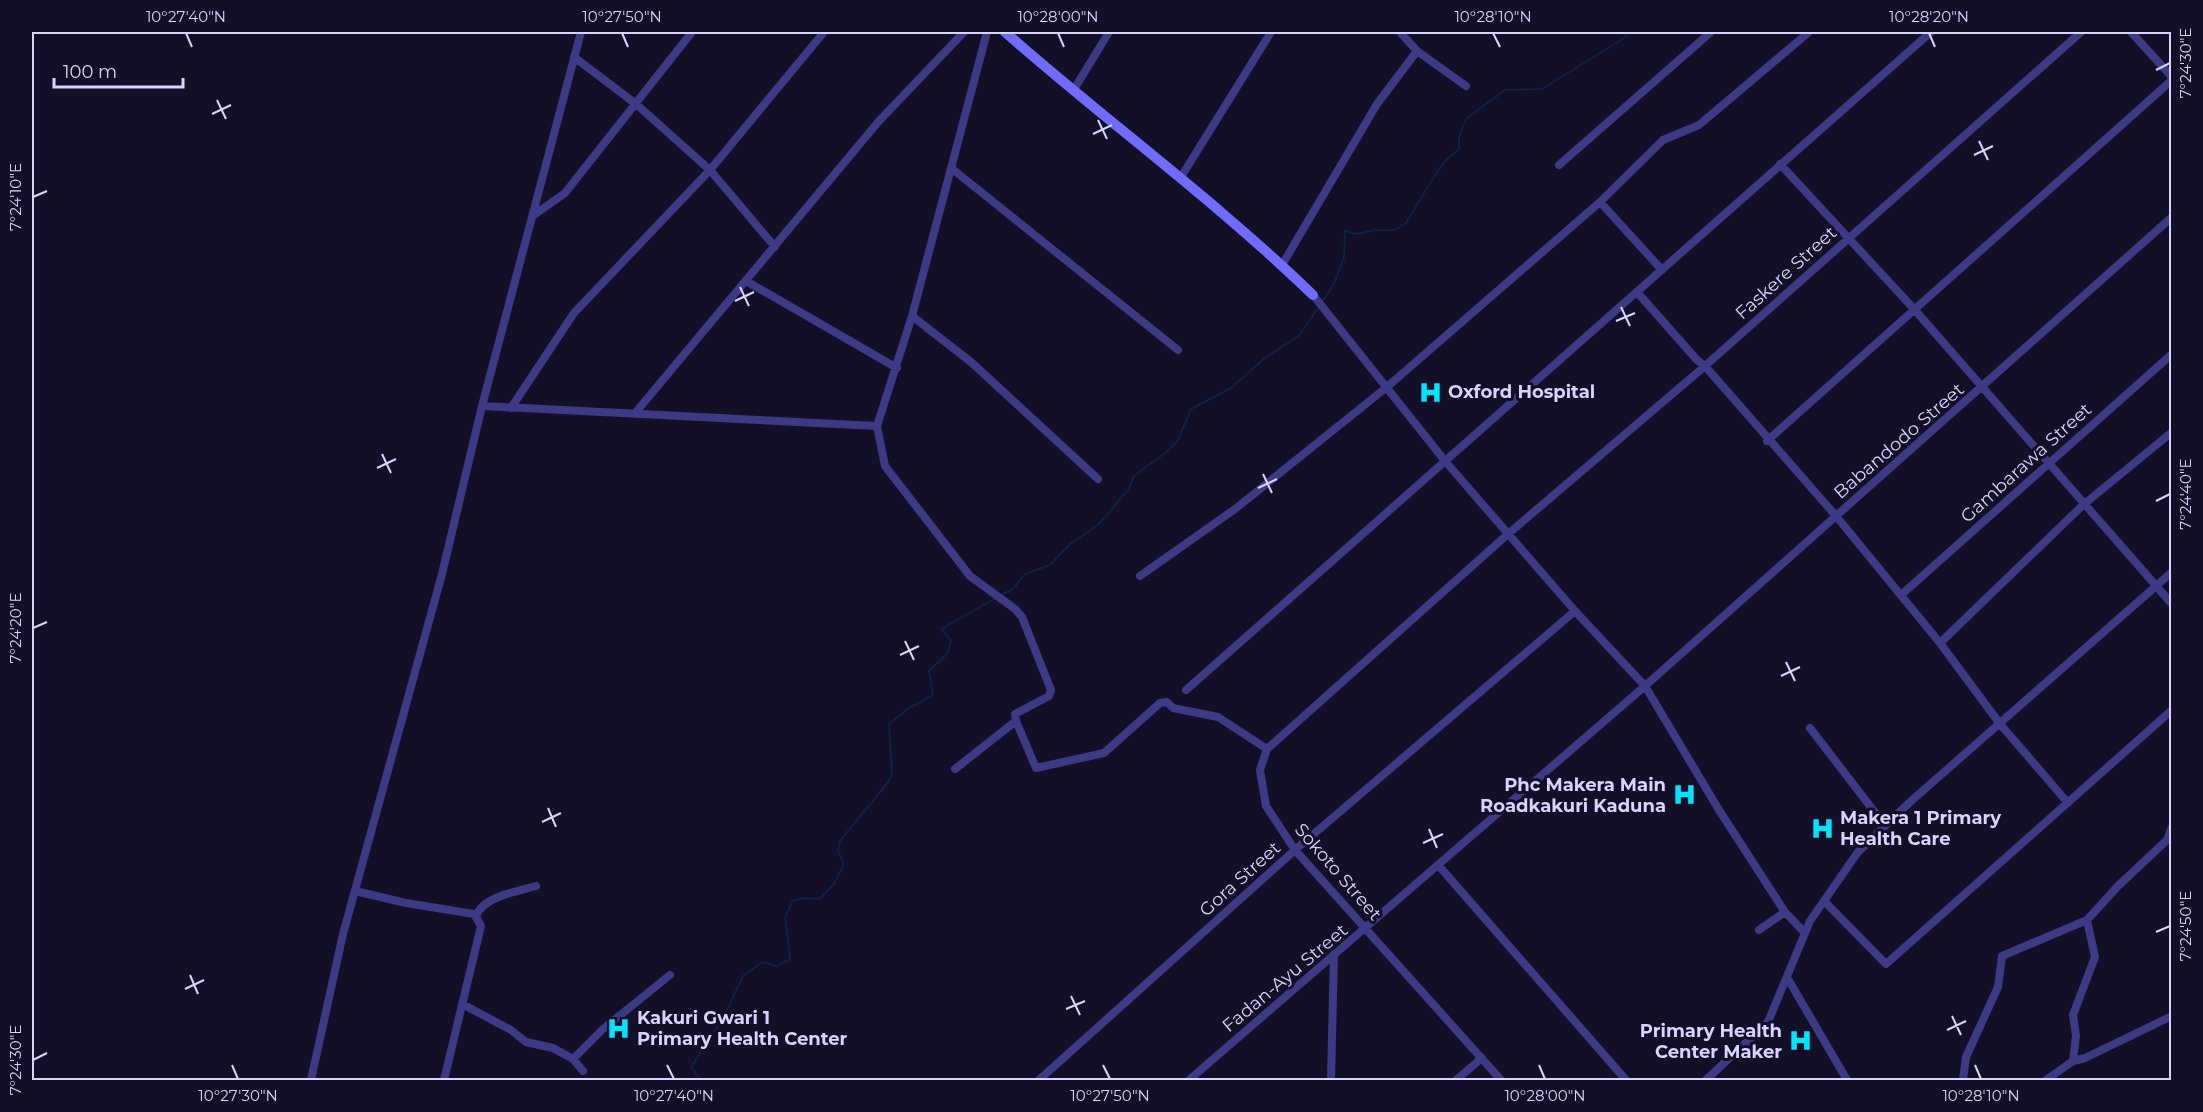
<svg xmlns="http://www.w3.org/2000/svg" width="2203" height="1112" viewBox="0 0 2203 1112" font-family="Montserrat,sans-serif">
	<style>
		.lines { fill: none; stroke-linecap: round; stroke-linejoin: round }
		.stream { stroke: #0c2248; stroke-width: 2 }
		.street { stroke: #3d3a85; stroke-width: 8 }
		.secondary { stroke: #6f6bff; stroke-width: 10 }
		.ticks { fill: none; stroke: #d9d4ff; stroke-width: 2 }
		.labels { text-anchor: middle; stroke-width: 6; stroke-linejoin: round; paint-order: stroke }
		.street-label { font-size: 18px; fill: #d9d4ff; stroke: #130f26 }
		.poi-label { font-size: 18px; font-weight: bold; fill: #d9d4ff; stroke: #130f26; text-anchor: start }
		.neatline { fill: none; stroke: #d9d4ff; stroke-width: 2 }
		.ticks-label { font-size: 15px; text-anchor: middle; fill: #d9d4ff }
	</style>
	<rect width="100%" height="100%" fill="#130f26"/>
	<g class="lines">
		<!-- stream -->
		<path class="stream" d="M1001,595L1013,589L1025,574L1050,565L1070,544L1099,524L1128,490L1134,476L1168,451L1178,440L1191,409L1231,388L1266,357L1299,336L1334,284L1344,257L1345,231L1356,234L1376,230H1394L1406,223L1430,183L1444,162L1459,149V137L1466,119L1505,90L1542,89L1626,37L1627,32
			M701,1080L691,1067L724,1017L743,976L762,962L777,966L790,959L785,917L793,901L803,898L820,899L834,884L844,864L838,851L840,841L889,781L892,772L889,724L909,708L933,695L929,671L947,654L951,640L941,629L996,598"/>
		<!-- street -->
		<path class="street" d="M1400,32L1417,51L1466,86
			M2131,32L2172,77
			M574,57L636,104L710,170L775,247
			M1073,91L1109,32
			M1780,164L1914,309L2172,604
			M1559,165L1711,32
			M951,168L1178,350
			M1181,177L1271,32
			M1600,202L1662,270
			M534,215L565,193L692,32
			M1282,265L1377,104L1417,51
			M746,281L897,368
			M1637,292L1697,360L1705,366L1836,516L1940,643L2000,724L2068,803
			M1313,295L1445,461L1575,611L1645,686L1719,810L1785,912L1805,933
			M912,316L971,362L1098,479
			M482,406L877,426
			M511,408L574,313L710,170L824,32
			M636,412L879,121L964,32
			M1767,441L2172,80
			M1140,576L1235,509L1387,387L1600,202L1663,140L1699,125L1809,32
			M1901,595L2172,354
			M1940,643L2083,505L2172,432
			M1186,690L1931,32
			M1016,721L1036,768L1104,753L1160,703L1167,702L1173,708L1218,717L1267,749
			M1810,728L1880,819L1886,823
			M955,769L1016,721L1015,714L1049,696L1051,690L1022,617L1015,609L970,576L885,466L877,426L912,316L987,32
			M1439,866L1626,1080
			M355,891L406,903L474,914L481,926L444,1080
			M1825,902L1886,964L2172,710
			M476,917C481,897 518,891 536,886
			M2087,920L2095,957L2073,1015L2076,1036L2073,1061L2085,1058L2172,1016
			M1759,930L1785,912
			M1788,979L1847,1080
			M464,1005L511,1030L526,1042L553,1048L573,1059L583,1071
			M573,1059L603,1029L670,975
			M311,1080L343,934L442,574L482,406L581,32
			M1039,1080L1295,850L1575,611
			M1189,1080L1645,686L2172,217
			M1331,1080L1334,954
			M1456,1080L1482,1058
			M1501,1080L1295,850L1266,806L1260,770L1267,749L1508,534L1705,366L2081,32
			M1706,1080L1768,1022L1810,921L1858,852L1910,802L2172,572
			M1963,1080L1966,1057L1998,987L2002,956L2087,920L2118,886L2167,840L2172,827
			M2046,1080L2073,1061"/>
		<!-- secondary -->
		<path class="secondary" d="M1005,32C1106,121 1216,201 1313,295"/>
	</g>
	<!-- ticks -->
	<path class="ticks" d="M186,33L192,47M622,33L628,47M1058,33L1064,47M1493,33L1500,47M1929,33L1935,47M2156,70L2170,63M217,100L226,119M212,114L231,105M1098,120L1107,139M1093,134L1112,125M1979,141L1988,160M1974,155L1993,146M33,197L47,191M740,287L749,306M735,301L754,292M1621,307L1630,326M1616,321L1635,313M382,454L391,473M377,468L396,459M1263,474L1272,493M1258,488L1277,479M2156,501L2170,494M33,628L47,622M905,641L914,660M900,655L919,646M1786,662L1795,681M1781,676L1800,667M548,808L556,827M542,822L561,813M1429,829L1437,848M1423,843L1443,834M2156,932L2170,926M190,975L198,994M185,989L204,980M1071,996L1080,1015M1066,1009L1085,1001M1952,1016L1961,1035M1947,1030L1966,1021M33,1060L47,1053M232,1065L238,1079M667,1065L674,1079M1103,1065L1110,1079M1539,1065L1545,1079M1975,1065L1981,1079"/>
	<!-- icons -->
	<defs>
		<symbol id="hospital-bare" viewBox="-9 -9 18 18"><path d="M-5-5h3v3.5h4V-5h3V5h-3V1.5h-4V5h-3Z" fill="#00e5ff" stroke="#130f26" stroke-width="2.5" paint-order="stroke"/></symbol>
	</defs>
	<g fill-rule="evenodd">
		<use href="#hospital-bare" x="1414" y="376" width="33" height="33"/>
		<use href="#hospital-bare" x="1668" y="778" width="33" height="33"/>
		<use href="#hospital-bare" x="1806" y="812" width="33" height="33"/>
		<use href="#hospital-bare" x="602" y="1012" width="33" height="33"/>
		<use href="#hospital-bare" x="1784" y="1024" width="33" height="33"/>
	</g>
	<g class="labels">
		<!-- street labels -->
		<g class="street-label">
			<text transform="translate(1786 273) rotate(-42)" y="6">Faskere Street</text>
			<text transform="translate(1899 441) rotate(-41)" y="6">Babandodo Street</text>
			<text transform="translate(2026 463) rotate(-42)" y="6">Gambarawa Street</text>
			<text transform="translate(1338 872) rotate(49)" y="6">Sokoto Street</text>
			<text transform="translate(1240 879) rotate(-42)" y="6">Gora Street</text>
			<text transform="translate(1285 978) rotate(-40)" y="6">Fadan-Ayu Street</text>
		</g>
		<!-- poi labels -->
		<g class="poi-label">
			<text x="1448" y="398">Oxford Hospital</text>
			<text x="1666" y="791" text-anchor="end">Phc Makera Main<tspan x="1666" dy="21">Roadkakuri Kaduna</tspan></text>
			<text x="1840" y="824">Makera 1 Primary<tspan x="1840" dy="21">Health Care</tspan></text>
			<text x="637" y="1024">Kakuri Gwari 1<tspan x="637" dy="21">Primary Health Center</tspan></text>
			<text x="1782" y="1037" text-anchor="end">Primary Health<tspan x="1782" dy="21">Center Maker</tspan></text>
		</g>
	</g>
	<!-- border -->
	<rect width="2203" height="1112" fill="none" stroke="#130f26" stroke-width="66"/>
	<!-- scale -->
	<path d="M54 78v9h129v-9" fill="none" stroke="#d9d4ff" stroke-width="3"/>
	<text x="63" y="78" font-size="18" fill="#d9d4ff" stroke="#130f26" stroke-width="4.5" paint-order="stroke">100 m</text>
	<rect x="33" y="33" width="2137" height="1046" class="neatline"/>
	<g class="ticks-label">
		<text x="186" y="22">10°27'40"N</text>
		<text x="622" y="22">10°27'50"N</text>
		<text x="1058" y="22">10°28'00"N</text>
		<text x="1493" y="22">10°28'10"N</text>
		<text x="1929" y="22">10°28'20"N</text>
		<text transform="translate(2186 63) rotate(-90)" y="5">7°24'30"E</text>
		<text transform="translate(16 197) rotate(-90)" y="5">7°24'10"E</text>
		<text transform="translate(2186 494) rotate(-90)" y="5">7°24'40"E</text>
		<text transform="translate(16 628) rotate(-90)" y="5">7°24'20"E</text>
		<text transform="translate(2186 926) rotate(-90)" y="5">7°24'50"E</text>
		<text transform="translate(16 1060) rotate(-90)" y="5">7°24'30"E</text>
		<text x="238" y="1101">10°27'30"N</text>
		<text x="674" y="1101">10°27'40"N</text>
		<text x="1110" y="1101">10°27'50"N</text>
		<text x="1545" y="1101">10°28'00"N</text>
		<text x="1981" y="1101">10°28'10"N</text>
	</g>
</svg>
